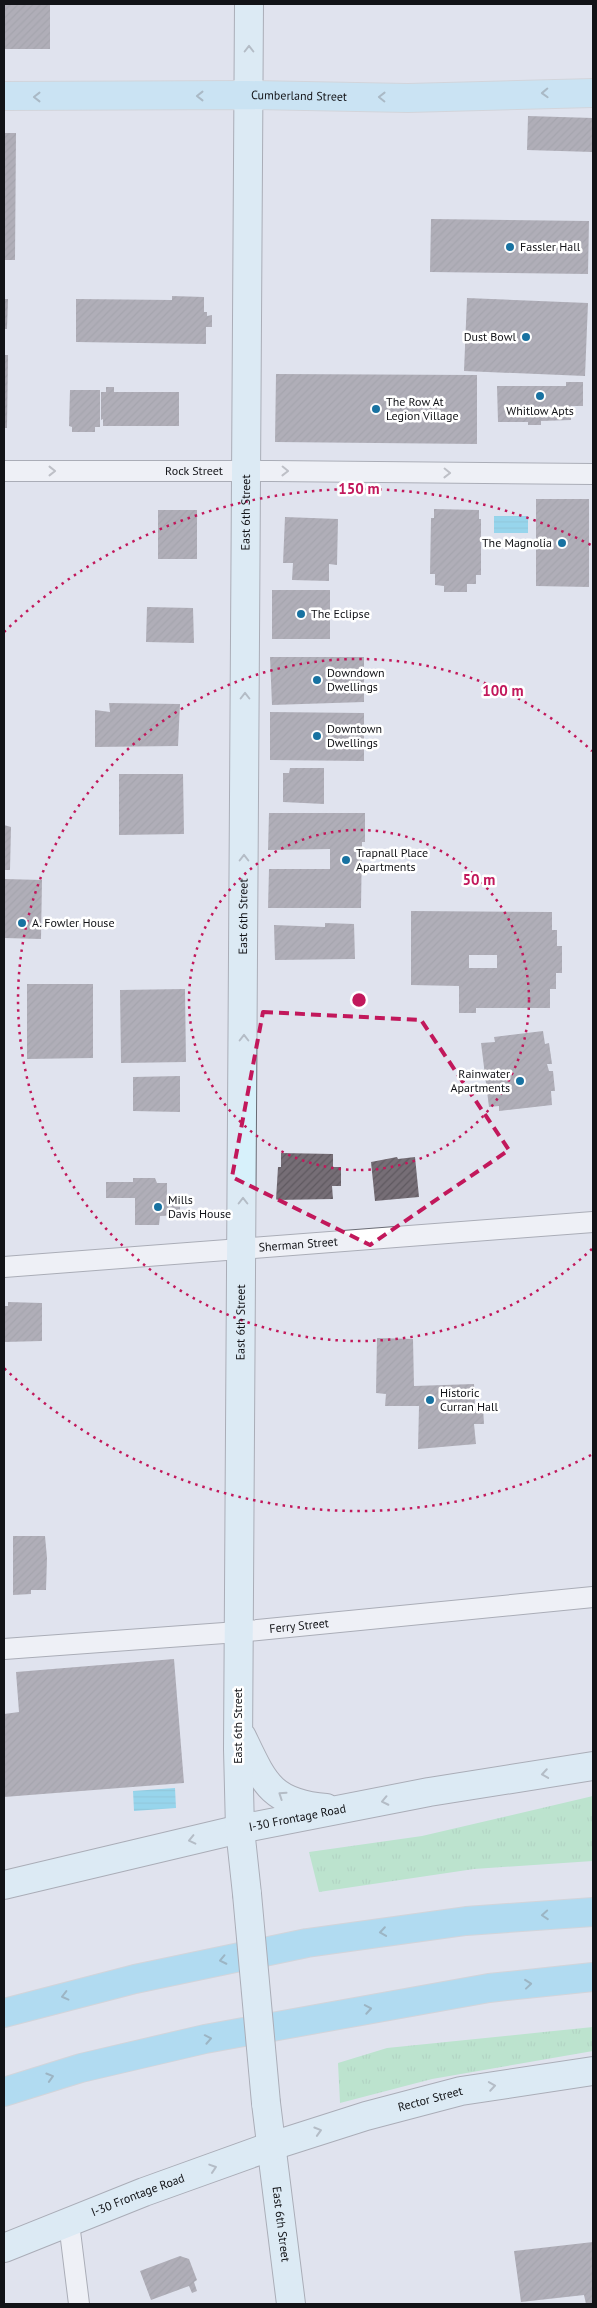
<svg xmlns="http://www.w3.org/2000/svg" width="597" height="2308" viewBox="0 0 597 2308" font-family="'PT Sans',sans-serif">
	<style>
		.grass { fill: url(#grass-tufts) }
		.water { fill: url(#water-rules) }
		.building { fill: url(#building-hatch); fill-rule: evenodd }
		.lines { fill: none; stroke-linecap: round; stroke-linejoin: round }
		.street-casing { stroke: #696b74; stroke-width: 22 }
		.secondary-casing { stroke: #696b74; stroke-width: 30 }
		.primary-casing { stroke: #c1c2c3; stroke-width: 30 }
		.highway-casing { stroke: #c1c2c3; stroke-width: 30 }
		.street { stroke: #fff; stroke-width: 20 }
		.secondary { stroke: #d7f1fb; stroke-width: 28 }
		.primary { stroke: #afe3f8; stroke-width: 28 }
		.highway { stroke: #79d1f3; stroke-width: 28 }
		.secondary-bridge-casing { stroke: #696b74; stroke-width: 30; stroke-linecap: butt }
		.secondary-bridge { stroke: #d7f1fb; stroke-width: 28 }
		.oneway { stroke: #7e8d94 }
		.oneway2 { stroke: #688593 }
		.oneway3 { stroke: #949597 }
		.oneway4 { stroke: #4b7c90 }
		.marked { fill: none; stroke: #c2185b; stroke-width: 4; stroke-dasharray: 10 6; stroke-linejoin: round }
		.ring { fill: none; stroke: #c2185b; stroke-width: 2.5; stroke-dasharray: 2.5 5 }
		.poi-dot { fill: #1872a1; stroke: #fff; stroke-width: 2 }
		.labels { text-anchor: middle; stroke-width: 5; stroke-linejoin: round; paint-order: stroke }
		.street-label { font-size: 12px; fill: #121317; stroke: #fff }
		.poi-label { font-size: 12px; fill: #121317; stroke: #fff; text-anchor: start }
		.centre { fill: #c2185b; stroke: #fff; stroke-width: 2.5 }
		.ring-label { font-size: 15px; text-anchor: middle; font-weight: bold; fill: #c2185b; stroke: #fff; stroke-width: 5; stroke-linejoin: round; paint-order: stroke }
	</style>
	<defs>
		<pattern id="grass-tufts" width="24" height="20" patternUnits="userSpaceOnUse" patternTransform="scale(1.25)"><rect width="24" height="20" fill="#90e2a7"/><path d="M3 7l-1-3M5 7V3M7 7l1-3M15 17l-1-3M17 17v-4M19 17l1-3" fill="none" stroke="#7bc18f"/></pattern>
		<pattern id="water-rules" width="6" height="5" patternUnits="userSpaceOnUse" patternTransform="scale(1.25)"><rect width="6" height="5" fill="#3fc4e9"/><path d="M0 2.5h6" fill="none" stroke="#36a8c7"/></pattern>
		<pattern id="building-hatch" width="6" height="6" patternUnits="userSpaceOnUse" patternTransform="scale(1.25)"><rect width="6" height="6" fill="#766e76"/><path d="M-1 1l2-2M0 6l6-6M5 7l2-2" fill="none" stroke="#5f5960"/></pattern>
	</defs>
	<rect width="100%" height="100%" fill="#e0e3ee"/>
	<!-- grass -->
	<path class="grass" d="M593,1796V1861L474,1869L319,1892L309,1852L422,1836Z
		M593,2027V2051L432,2079L340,2103L338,2063L387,2048Z"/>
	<!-- water -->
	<path class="water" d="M494,516H528V533H494Z
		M175,1788L176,1808L134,1811L133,1791Z"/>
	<!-- building -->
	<path class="building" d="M4,4H50V49H4Z
		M528,116L593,118V152L527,150Z
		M4,133H16L15,260H4Z
		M431,219L589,221L588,274L430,272Z
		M172,296L204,297V312H207V316L212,315V327H206V344L76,342V299L172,300Z
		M467,298L588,303L585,376L464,371Z
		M4,299H8L7,329H4Z
		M4,355H8L7,428H4Z
		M276,374L477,375V444L275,442Z
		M566,382H583V406H571V420L541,421V425H528V422H498L497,386H566Z
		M106,387H114V392H179V426H103V419L101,420V392H106Z
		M70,390H100V427H95V432H72V427L69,426Z
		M536,499H589V587L536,586Z
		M434,509L479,510V519H481V575H476V584H467V592H444V586L435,585V574H430L431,518H434Z
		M158,510H197V559H158Z
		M285,517L338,519L337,565L329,564V581L292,580L293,563H283Z
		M272,590H330V639H272Z
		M147,607L193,608L194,643L146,642Z
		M270,657H364V702L272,705Z
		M109,703L180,704L178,746L95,747V710L110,712Z
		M270,712L364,713V761L270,760Z
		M290,768H324V804L283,802V773H289Z
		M119,774H183L184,834L119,835Z
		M269,813H365V842H362L361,908H268L269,869H330V849L268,850Z
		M4,825L11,827L10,870H4Z
		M4,879L42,880L41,939L4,938Z
		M411,911L552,912V930H557V946H562V973H556V989H550V1008H476V1013H459V986L411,985ZM469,955H497V968H469Z
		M325,923L354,924L355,959L275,960L274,925L325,927Z
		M27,984H93V1058L27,1059Z
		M185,989L186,1062L121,1063L120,990Z
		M543,1031L545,1044L549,1043L552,1064H547L549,1071H553L555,1091H551L552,1105L499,1111V1106L489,1107L481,1043L495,1042L494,1037Z
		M180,1076V1112L133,1111V1077Z
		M281,1153L333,1154V1167H341V1186H332L333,1199L276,1200L278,1167H281Z
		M397,1157L398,1159L415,1157L419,1197L375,1201L371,1162Z
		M133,1178H155L157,1183H167V1198H180V1215L160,1216L159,1225H135V1198H106V1182H133Z
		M8,1302L42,1303V1341L4,1342V1306H8Z
		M377,1338L413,1339L414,1386L474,1384L475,1407H483L484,1424H474L476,1444L418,1449L419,1406H385L386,1394L376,1393Z
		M13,1536H45L47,1558L46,1590H31V1594L13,1595Z
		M174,1659L184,1783L4,1797V1714L19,1712L16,1672Z
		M593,2242V2304H586L584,2295L521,2302L514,2251Z
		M180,2256L189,2259L197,2280L194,2282L197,2291L192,2293L189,2286L151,2300L140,2271Z"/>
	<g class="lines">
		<defs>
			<g id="street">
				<path id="s1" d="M4,471H271L593,474"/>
				<path id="s2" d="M4,1267L593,1222"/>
				<path id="s3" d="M4,1649L238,1632L593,1597"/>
				<path d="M69,2223L79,2304"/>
			</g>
			<g id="secondary">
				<path d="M242,1737C264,1783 271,1803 326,1808"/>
				<path id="s4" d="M4,1885L240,1829L429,1792L593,1766"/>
				<path id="s5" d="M247,1894L240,1829L238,1749L249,4"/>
				<path id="s6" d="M266,2103L291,2304"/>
				<path id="s7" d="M4,2248L144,2192L272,2146L366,2116L461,2091L593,2071"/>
			</g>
			<g id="primary">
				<path id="s8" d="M4,96L249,95L408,98L593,93"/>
			</g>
			<path id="highway" d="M4,2013L135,1979L307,1943L466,1921L593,1912
				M4,2092L81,2068L205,2039L489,1988L593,1977"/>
		</defs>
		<!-- street casing -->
		<use href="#street" class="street-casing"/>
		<!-- secondary casing -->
		<use href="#secondary" class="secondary-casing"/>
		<!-- primary casing -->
		<use href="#primary" class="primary-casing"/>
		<!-- highway casing -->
		<use href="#highway" class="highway-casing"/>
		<!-- street -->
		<use href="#street" class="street"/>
		<!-- secondary -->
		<use href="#secondary" class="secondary"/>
		<!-- primary -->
		<use href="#primary" class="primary"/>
		<!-- highway -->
		<use href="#highway" class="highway"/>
		<defs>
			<path id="secondary-bridge" d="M247,1894L266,2103"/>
		</defs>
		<!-- secondary-bridge casing -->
		<use href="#secondary-bridge" class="secondary-bridge-casing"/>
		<!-- secondary-bridge -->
		<use href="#secondary-bridge" class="secondary-bridge"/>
	</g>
	<!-- one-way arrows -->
	<defs><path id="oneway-chevron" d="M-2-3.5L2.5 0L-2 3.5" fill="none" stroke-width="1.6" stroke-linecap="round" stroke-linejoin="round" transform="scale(1.25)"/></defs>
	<g class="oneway">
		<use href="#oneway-chevron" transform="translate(249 49) rotate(-90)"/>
		<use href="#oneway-chevron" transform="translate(245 696) rotate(-90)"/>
		<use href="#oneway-chevron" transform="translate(244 858) rotate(-90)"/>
		<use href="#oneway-chevron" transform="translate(244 1038) rotate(-90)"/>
		<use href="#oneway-chevron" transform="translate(243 1201) rotate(-90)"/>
		<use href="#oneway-chevron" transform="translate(545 1774) rotate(171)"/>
		<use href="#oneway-chevron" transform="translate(282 1795) rotate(-146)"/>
		<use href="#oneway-chevron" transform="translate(385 1801) rotate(168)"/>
		<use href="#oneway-chevron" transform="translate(192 1840) rotate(167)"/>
		<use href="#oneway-chevron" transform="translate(492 2086) rotate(-9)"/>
		<use href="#oneway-chevron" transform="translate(318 2131) rotate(-17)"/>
		<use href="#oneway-chevron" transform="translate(213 2168) rotate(-18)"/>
	</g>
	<g class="oneway2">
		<use href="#oneway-chevron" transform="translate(545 93) rotate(178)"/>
		<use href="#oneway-chevron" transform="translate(200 96) rotate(180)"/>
		<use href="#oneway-chevron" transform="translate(37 97) rotate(180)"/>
		<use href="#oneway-chevron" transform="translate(382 97) rotate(-179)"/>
	</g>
	<g class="oneway3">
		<use href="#oneway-chevron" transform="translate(52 471)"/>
		<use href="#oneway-chevron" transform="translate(285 471) rotate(1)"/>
		<use href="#oneway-chevron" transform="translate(447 473) rotate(1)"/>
	</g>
	<g class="oneway4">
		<use href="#oneway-chevron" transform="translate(545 1915) rotate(176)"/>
		<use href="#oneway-chevron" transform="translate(383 1932) rotate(172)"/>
		<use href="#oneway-chevron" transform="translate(223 1960) rotate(168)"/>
		<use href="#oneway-chevron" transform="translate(528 1984) rotate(-6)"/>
		<use href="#oneway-chevron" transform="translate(65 1996) rotate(166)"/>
		<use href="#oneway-chevron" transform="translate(368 2009) rotate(-10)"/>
		<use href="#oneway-chevron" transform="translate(208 2039) rotate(-11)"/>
		<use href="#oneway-chevron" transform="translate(50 2077) rotate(-17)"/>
	</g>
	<!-- marked area -->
	<path d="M0 0H597V2308H0ZM263,1012L421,1020L509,1150L370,1245L232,1177Z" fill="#e0e3ee" fill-opacity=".55" fill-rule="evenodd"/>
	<path class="marked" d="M263,1012L421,1020L509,1150L370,1245L232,1177Z"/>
	<!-- distance rings -->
	<g class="ring">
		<circle cx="359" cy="1000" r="170"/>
		<path d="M592 1249A341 341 0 1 1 592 751"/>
		<path d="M591 1455A511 511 0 0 1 4 1368M4 632A511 511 0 0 1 591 545"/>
	</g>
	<!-- markers -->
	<g class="poi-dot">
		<circle cx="510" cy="247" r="5"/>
		<circle cx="526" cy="337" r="5"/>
		<circle cx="540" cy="396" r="5"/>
		<circle cx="376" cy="409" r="5"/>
		<circle cx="562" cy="543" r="5"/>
		<circle cx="301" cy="614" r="5"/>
		<circle cx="317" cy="680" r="5"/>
		<circle cx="317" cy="736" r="5"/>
		<circle cx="346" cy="860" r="5"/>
		<circle cx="22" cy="923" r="5"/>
		<circle cx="520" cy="1081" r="5"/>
		<circle cx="158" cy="1207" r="5"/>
		<circle cx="430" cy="1400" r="5"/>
	</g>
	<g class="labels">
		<!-- street labels -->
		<g class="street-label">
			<text dy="4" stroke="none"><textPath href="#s8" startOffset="295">Cumberland Street</textPath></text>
			<text dy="4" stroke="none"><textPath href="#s1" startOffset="190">Rock Street</textPath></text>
			<text dy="4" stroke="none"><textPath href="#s5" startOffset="1382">East 6th Street</textPath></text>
			<text dy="4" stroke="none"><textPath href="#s5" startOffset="978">East 6th Street</textPath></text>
			<text dy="4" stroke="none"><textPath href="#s2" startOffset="295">Sherman Street</textPath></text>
			<text dy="4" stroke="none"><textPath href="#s5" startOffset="572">East 6th Street</textPath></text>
			<text dy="4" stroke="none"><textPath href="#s3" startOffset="296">Ferry Street</textPath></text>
			<text transform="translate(238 1726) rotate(-90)" y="4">East 6th Street</text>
			<text dy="4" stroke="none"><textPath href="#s4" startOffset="301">I-30 Frontage Road</textPath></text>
			<text dy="4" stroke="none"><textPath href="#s7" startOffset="452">Rector Street</textPath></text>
			<text dy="4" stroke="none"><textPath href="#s7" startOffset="144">I-30 Frontage Road</textPath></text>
			<text dy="4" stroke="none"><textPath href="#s6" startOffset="122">East 6th Street</textPath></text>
		</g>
		<!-- poi labels -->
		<g class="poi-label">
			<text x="520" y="251">Fassler Hall</text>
			<text x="516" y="341" text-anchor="end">Dust Bowl</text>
			<text x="386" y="406">The Row At<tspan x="386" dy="14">Legion Village</tspan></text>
			<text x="540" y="415" text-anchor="middle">Whitlow Apts</text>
			<text x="552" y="547" text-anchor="end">The Magnolia</text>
			<text x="311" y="618">The Eclipse</text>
			<text x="327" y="677">Downdown<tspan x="327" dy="14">Dwellings</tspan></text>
			<text x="327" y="733">Downtown<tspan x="327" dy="14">Dwellings</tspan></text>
			<text x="356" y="857">Trapnall Place<tspan x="356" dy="14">Apartments</tspan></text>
			<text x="32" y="927">A. Fowler House</text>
			<text x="510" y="1078" text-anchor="end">Rainwater<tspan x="510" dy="14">Apartments</tspan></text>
			<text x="168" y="1204">Mills<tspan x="168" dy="14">Davis House</tspan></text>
			<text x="440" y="1397">Historic<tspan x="440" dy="14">Curran Hall</tspan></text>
		</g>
	</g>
	<circle cx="359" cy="1000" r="8" class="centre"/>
	<g class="ring-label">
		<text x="359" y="494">150 m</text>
		<text x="503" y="696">100 m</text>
		<text x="479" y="885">50 m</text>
	</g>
	<!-- border -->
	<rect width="597" height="2308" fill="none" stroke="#121317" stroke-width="10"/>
</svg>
